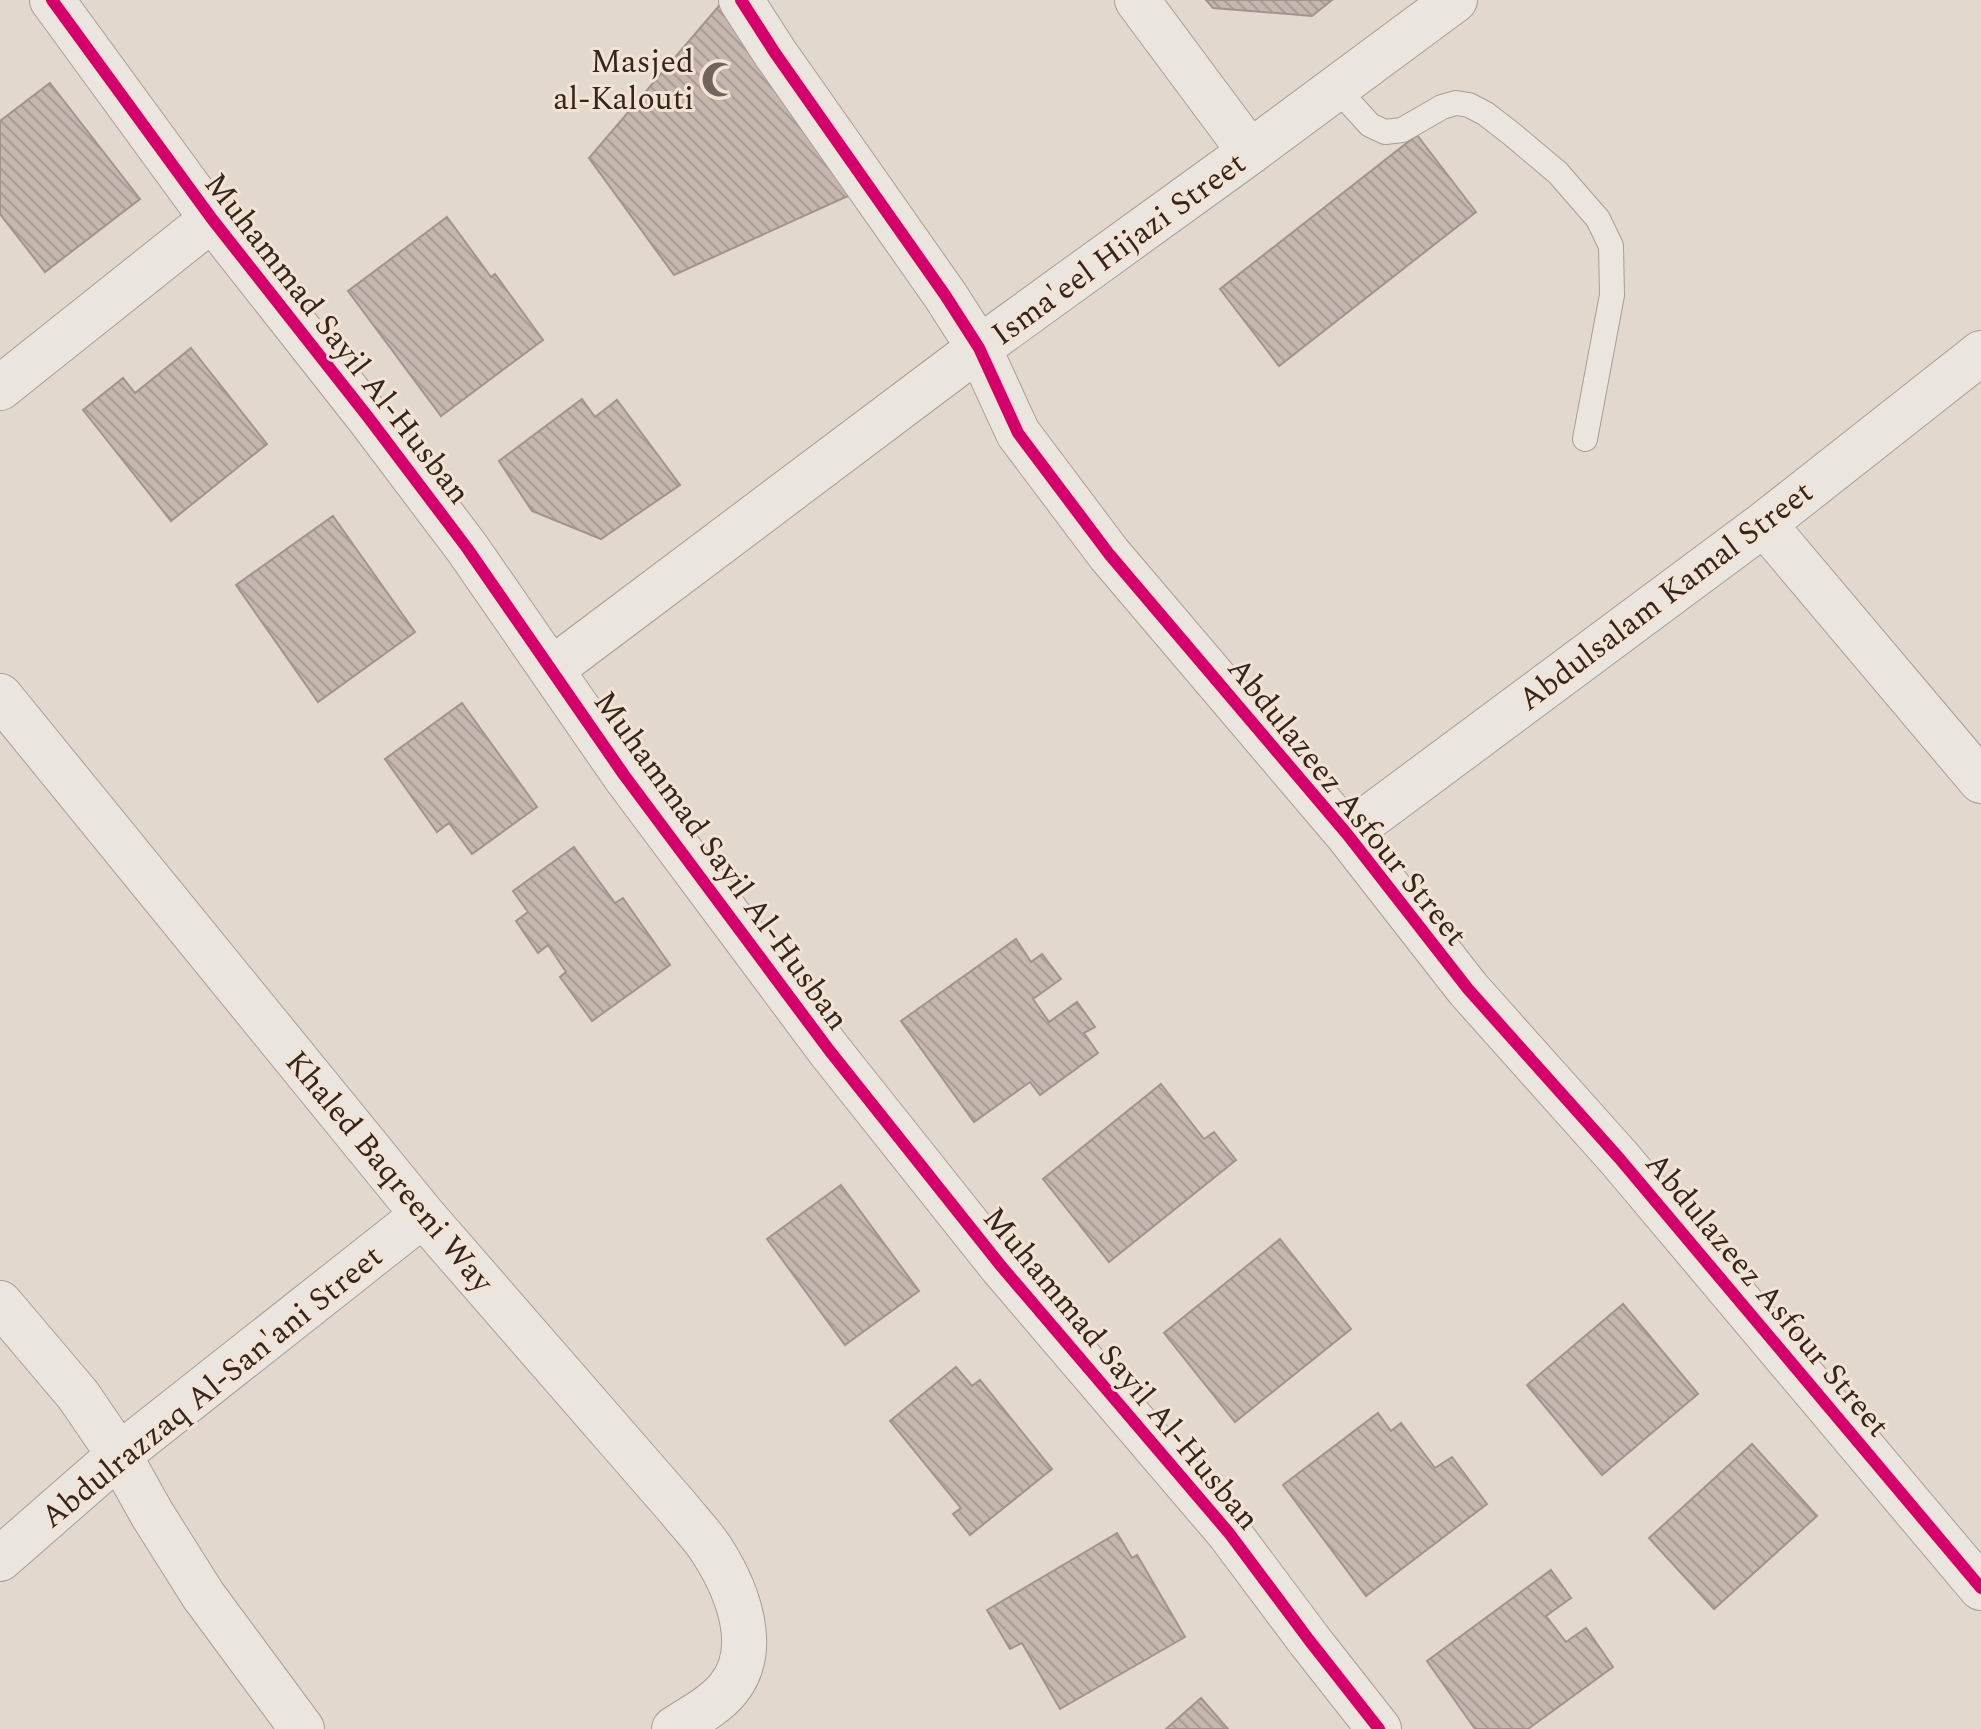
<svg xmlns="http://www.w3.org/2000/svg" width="1981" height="1729" viewBox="0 0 1981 1729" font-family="Spectral,serif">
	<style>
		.building { fill: url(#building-back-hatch); stroke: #a2948d; stroke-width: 2 }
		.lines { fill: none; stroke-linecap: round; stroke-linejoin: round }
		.service-casing { stroke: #a79e96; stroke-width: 26 }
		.minor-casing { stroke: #a79e96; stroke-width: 46 }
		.tertiary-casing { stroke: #a79e96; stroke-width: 46 }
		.service { stroke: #eae5de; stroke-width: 24 }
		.minor { stroke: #eae5de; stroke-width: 44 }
		.tertiary { stroke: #eae5de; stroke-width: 44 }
		.cycleway-casing { stroke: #f2e3d4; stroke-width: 17 }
		.cycleway { stroke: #d6006c; stroke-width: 12 }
		.labels { text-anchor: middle; stroke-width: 6; stroke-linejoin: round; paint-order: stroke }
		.poi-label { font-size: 32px; fill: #35251f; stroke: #f2e3d4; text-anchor: end }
		.street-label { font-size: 32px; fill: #35251f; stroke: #f2e3d4 }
	</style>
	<defs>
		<pattern id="building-back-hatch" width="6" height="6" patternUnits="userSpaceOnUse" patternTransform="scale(2)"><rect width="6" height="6" fill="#c5b6ae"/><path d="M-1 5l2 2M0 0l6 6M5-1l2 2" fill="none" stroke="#aa9c95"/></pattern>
	</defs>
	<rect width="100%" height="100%" fill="#e2d8cd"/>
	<!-- building -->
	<path class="building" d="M724,0L861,190L674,275L589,158Z
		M1206,0H1332L1312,16L1213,8Z
		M50,83L140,199L45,272L0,214V121Z
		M1417,135L1476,212L1279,366L1220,289Z
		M447,217L491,277L495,274L543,340L441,416L348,291Z
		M191,348L267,444L171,521L83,410L123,378L135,393Z
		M582,399L595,417L617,400L680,485L601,539L532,511L499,461Z
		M333,516L415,632L318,702L236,585Z
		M462,703L537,807L472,854L449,823L437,832L385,759Z
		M574,847L615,903L623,898L670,965L592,1021L560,977L566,972L548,945L538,953L516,921L528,912L513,891Z
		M1016,939L1031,962L1042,954L1061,979L1033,999L1049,1022L1077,1002L1095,1027L1084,1033L1098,1053L1040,1095L1030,1082L974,1122L901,1021Z
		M1161,1084L1204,1139L1214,1132L1236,1160L1109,1262L1043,1179Z
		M841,1185L919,1291L845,1345L767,1239Z
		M1280,1239L1351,1329L1235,1422L1164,1333Z
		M1623,1304L1698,1394L1602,1475L1527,1385Z
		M956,1367L972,1386L980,1380L1052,1469L970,1535L953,1514L961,1508L890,1421Z
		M1378,1413L1391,1431L1401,1423L1435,1468L1452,1457L1487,1504L1366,1596L1283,1485Z
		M1752,1444L1817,1516L1714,1609L1649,1538Z
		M1117,1533L1132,1558L1137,1555L1185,1637L1060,1709L1022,1643L1010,1649L987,1610Z
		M1551,1570L1571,1598L1546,1616L1566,1642L1586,1628L1613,1667L1528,1729H1475L1427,1661Z
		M1201,1698L1228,1729H1166Z"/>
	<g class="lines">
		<defs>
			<path id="service" d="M1336,88L1370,125L1385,132L1402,130L1442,107L1456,103L1469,105L1486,114L1513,135L1558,173L1598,219L1611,246L1612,295L1585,439"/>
			<path id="minor" d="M741,0L775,53L945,295L979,348L1018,433L1109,554L1347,834L1468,989L1619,1158L1981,1588
				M1137,0L1250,152
				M0,388L212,219
				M1764,524L1981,781
				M552,669L979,348L1250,152L1455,0
				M0,696L423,1215L678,1508C690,1523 703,1536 713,1552C737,1590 761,1649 728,1689C714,1706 692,1717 674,1729
				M1347,834L1764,524L1981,353
				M0,1303L78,1395L119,1455L152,1514L203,1595L302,1729
				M0,1559L119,1455L423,1215"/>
			<path id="tertiary" d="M52,0L212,219L368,417L467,548L624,775L829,1050L1001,1266L1229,1533L1309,1640L1379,1729"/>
		</defs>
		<!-- service casing -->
		<use href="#service" class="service-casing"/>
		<!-- minor casing -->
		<use href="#minor" class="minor-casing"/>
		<!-- tertiary casing -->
		<use href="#tertiary" class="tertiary-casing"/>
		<!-- service -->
		<use href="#service" class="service"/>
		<!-- minor -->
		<use href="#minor" class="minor"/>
		<!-- tertiary -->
		<use href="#tertiary" class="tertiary"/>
		<defs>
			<path id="cycleway" d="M52,0L212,219L368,417L467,548L624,775L829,1050L1001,1266L1229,1533L1309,1640L1379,1729
				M741,0L775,53L945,295L979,348L1018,433L1109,554L1347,834L1468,989L1619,1158L1981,1588"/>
		</defs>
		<!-- cycleway casing -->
		<use href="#cycleway" class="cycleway-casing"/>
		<!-- cycleway -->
		<use href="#cycleway" class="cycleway"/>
	</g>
	<!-- icons -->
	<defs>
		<symbol id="mosque-bare" viewBox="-9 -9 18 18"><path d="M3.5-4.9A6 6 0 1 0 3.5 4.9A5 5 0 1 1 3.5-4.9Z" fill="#72645c" stroke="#f2e3d4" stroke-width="2.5" paint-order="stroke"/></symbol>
	</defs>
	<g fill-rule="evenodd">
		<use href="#mosque-bare" x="694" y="54" width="51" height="51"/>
	</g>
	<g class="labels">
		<!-- poi labels -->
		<g class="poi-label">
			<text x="694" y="72">Masjed<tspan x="694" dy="37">al-Kalouti</tspan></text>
		</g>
		<!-- street labels -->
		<g class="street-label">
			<text transform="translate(1118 248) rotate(-36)" y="11">Isma'eel Hijazi Street</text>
			<text transform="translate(338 338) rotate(52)" y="11">Muhammad Sayil Al-Husban</text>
			<text transform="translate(1665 595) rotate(-37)" y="11">Abdulsalam Kamal Street</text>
			<text transform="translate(1348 801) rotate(51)" y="11">Abdulazeez Asfour Street</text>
			<text transform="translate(722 860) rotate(54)" y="11">Muhammad Sayil Al-Husban</text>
			<text transform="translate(390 1171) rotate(50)" y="11">Khaled Baqreeni Way</text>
			<text transform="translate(1768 1294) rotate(50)" y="11">Abdulazeez Asfour Street</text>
			<text transform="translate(1122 1368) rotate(50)" y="11">Muhammad Sayil Al-Husban</text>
			<text transform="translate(211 1386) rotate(-39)" y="11">Abdulrazzaq Al-San'ani Street</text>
		</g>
	</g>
</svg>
